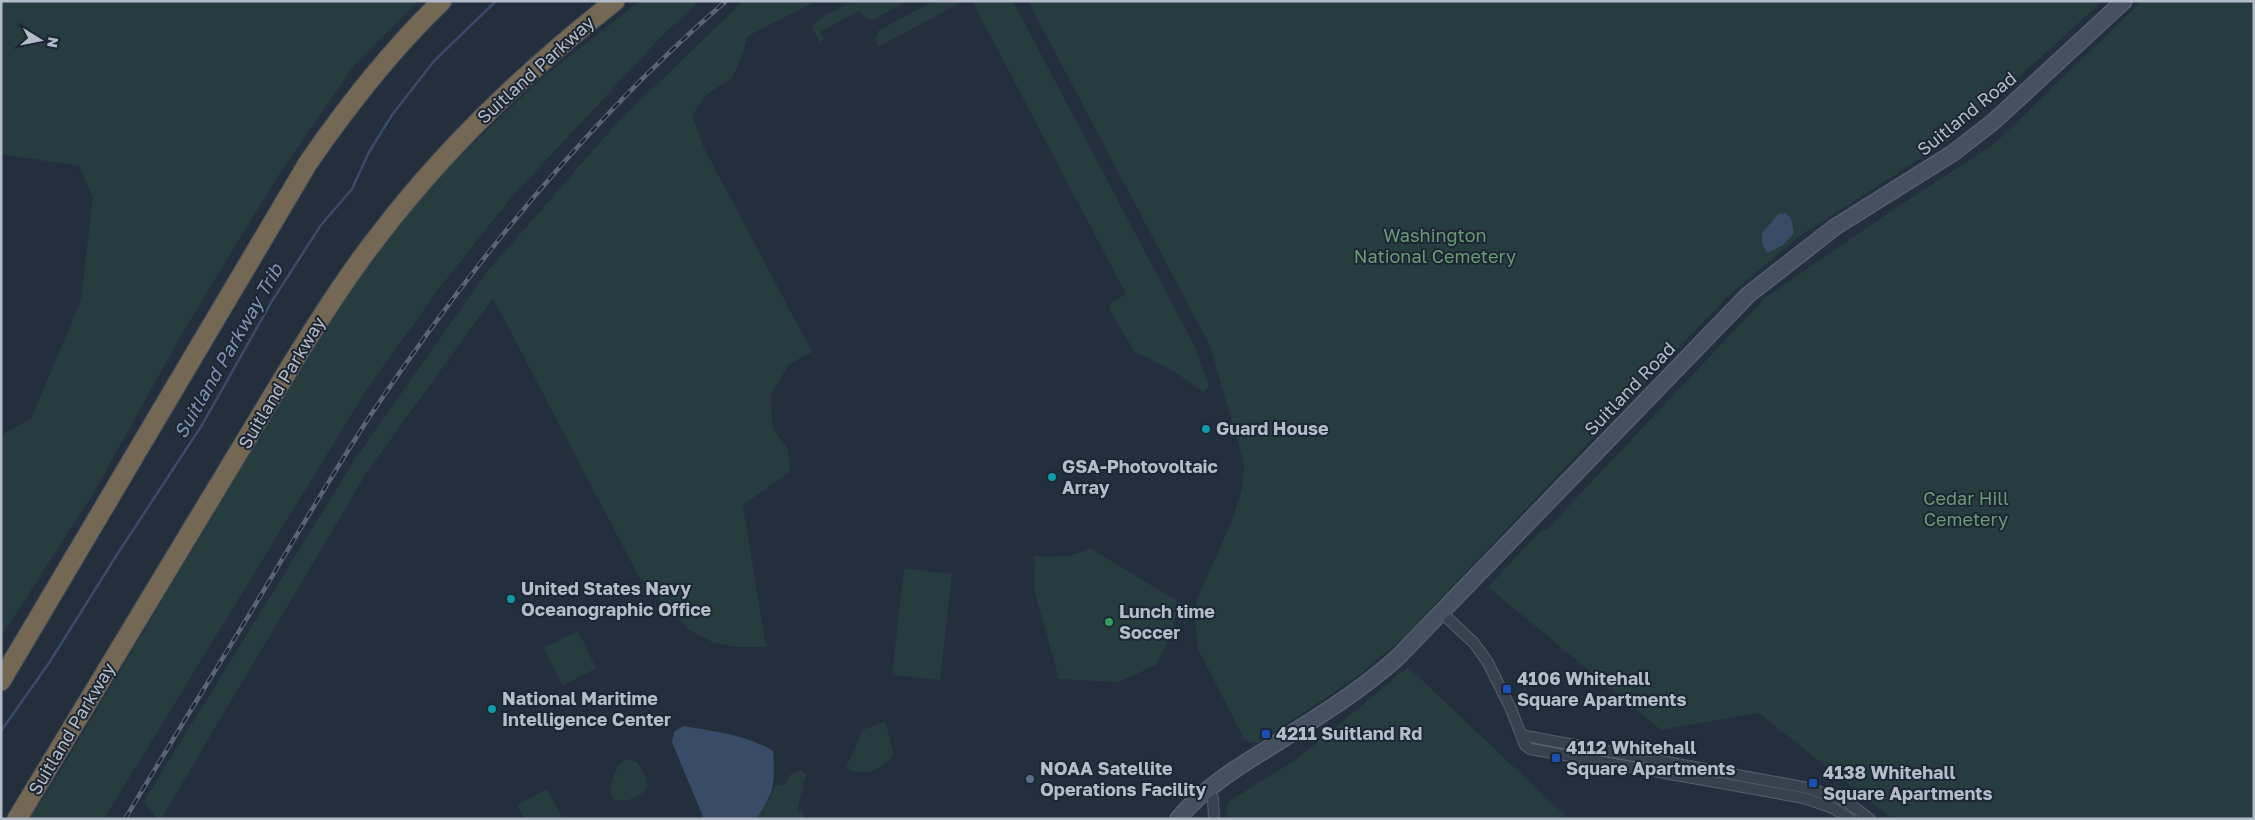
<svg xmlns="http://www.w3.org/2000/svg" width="2255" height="820" viewBox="0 0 2255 820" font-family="'Golos Text',sans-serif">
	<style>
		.green { fill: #263c3f }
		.water { fill: #394c67 }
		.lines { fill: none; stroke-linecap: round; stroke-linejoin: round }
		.stream { stroke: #394c67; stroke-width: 2.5 }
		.street-casing { stroke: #565f6c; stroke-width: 12 }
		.secondary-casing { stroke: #565f6c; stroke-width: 18 }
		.highway-casing { stroke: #434c59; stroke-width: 21 }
		.street { stroke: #38414e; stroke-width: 10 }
		.secondary { stroke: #465061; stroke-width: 15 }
		.highway { stroke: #746855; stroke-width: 19 }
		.rail-casing { stroke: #5a6575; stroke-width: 4.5 }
		.rail { stroke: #1d2633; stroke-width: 2.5; stroke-dasharray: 8; stroke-linecap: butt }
		.culture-dot { fill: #0f9aa8; stroke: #1d2633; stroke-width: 2 }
		.leisure-dot { fill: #2e9e5b; stroke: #1d2633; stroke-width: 2 }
		.transit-dot { fill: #1a4fb4; stroke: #1d2633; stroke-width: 2 }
		.service-dot { fill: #5c6f8a; stroke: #1d2633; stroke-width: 2 }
		.labels { text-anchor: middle; stroke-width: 4; stroke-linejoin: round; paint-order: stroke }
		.street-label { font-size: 18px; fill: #b4bcc9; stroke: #1d2633 }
		.park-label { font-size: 18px; fill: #6b9a76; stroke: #1d2633 }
		.poi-label { font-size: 18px; font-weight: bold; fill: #b4bcc9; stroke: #1d2633; text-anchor: start }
		.water-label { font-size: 19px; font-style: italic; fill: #7c92b1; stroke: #1d2633 }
	</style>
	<rect width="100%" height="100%" fill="#242f3e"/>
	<!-- green -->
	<path class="green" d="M1,1H418L355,64L276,179L183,332L94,492L1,637V435L31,419L81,300L93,197L79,166L1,154Z
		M640,1H699L660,38L510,199L438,290L367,389L104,819H28L49,790L284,396L356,283L423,194L463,153L543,77Z
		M743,1H816L748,36L741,59L732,78L706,95L692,115L703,146L812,352L789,364L770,396L773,429L788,449L790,472L743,505L766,647H737L714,643L688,629L639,577L493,298L367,472L161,819H157L144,801L357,456L486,273L617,123Z
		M852,1H908L872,20L867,19L859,11L820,32L824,39L819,42L813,29V25L821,18Z
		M934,1H964L878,47L875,39L879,30Z
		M972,1H1013L1195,347L1209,386L1205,391L1203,392L1175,372L1134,351L1110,310L1109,304L1126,294Z
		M1028,1H2103L1948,141L1801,235L1729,295L1404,637L1354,679L1258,743L1249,742L1243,737L1198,649L1195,615L1197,599L1233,518L1242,489L1244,466L1237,438L1210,346Z
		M2142,1H2254V819H1892L1759,713L1661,730L1488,587L1542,529L1546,530L1766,297L1897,207L1994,144Z
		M1090,548L1180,603L1168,641L1156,665L1118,682L1059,679L1034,589L1035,556C1055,557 1072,558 1090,548Z
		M904,568L952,574L940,680L892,675Z
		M578,631L596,668L563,686L544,648Z
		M1408,667L1569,819H1226L1228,802L1297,759Z
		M885,721L894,755C886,764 871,776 857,772C853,771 851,768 846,768L863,730Z
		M627,759L637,762C640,768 647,776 647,784C646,797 621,805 612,798C608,787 616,762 627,759Z
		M801,770L806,775L797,810L804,813L802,819H756L769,800L774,786L785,784L790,775Z
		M547,789L563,819H524L517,805Z"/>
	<!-- water -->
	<path class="water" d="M1785,213L1791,218L1794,233L1783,245L1767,253L1762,243V233L1778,214Z
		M683,726C713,731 747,735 773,751C775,783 775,792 756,819H704L672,742L674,732Z"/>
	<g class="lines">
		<!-- stream -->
		<path class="stream" d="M1,731L49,663L118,553L202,425L272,301L321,225L352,189L369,152L392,115L434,61L496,1"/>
		<defs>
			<path id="street" d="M1442,613L1474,643L1487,661L1511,709L1525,745L1530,749L1804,798L1833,808L1850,819
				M1521,735L1808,788L1846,801L1870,819
				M1207,791L1213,798L1214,819"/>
			<path id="secondary" d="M1178,819C1204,787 1241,765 1275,744C1318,717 1360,691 1397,658L1748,295L1835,227L1953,153L1993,122L2124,1"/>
			<path id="highway" d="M1,681L308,163C348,105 391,50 442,1
				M17,819L290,367C318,322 346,277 379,235C447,146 527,70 615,1"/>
		</defs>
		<!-- street casing -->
		<use href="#street" class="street-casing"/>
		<!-- secondary casing -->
		<use href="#secondary" class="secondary-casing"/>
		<!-- highway casing -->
		<use href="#highway" class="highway-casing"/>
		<!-- street -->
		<use href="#street" class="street"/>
		<!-- secondary -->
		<use href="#secondary" class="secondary"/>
		<!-- highway -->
		<use href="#highway" class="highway"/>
		<defs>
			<path id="rail" d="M125,819C169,745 214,673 258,600C295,538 331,476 370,416C471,265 588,120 726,1"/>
		</defs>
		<!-- rail casing -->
		<use href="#rail" class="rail-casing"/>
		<!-- rail -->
		<use href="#rail" class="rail"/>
	</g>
	<!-- markers -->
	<g class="culture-dot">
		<circle cx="1206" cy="429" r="5"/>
		<circle cx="1052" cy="477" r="5"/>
		<circle cx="511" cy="599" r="5"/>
		<circle cx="492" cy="709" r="5"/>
	</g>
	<circle class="leisure-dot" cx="1109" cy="622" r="5"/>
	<g class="transit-dot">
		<rect x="1502" y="684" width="10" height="10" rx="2.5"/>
		<rect x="1261" y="729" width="10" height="10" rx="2.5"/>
		<rect x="1551" y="753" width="10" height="10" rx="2.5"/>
		<rect x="1808" y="778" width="10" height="10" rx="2.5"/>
	</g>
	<circle class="service-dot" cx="1030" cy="779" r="5"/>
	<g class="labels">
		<!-- street labels -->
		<g class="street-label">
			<text transform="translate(536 70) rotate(-42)" y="6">Suitland Parkway</text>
			<text transform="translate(1967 114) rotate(-39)" y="6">Suitland Road</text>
			<text transform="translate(282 383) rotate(-59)" y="6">Suitland Parkway</text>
			<text transform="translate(1630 389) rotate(-46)" y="6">Suitland Road</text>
			<text transform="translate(72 729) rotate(-59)" y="6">Suitland Parkway</text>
		</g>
		<!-- park labels -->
		<g class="park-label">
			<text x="1435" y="242">Washington<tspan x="1435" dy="21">National Cemetery</tspan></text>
			<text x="1966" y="505">Cedar Hill<tspan x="1966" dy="21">Cemetery</tspan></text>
		</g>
		<!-- poi labels -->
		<g class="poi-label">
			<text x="1216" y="435">Guard House</text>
			<text x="1062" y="473">GSA-Photovoltaic<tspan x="1062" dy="21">Array</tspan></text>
			<text x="521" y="595">United States Navy<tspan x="521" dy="21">Oceanographic Office</tspan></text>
			<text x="1119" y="618">Lunch time<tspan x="1119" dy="21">Soccer</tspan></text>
			<text x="1517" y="685">4106 Whitehall<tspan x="1517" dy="21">Square Apartments</tspan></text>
			<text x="502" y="705">National Maritime<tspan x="502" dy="21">Intelligence Center</tspan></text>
			<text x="1276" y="740">4211 Suitland Rd</text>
			<text x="1566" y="754">4112 Whitehall<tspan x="1566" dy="21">Square Apartments</tspan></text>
			<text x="1040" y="775">NOAA Satellite<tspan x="1040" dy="21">Operations Facility</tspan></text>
			<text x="1823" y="779">4138 Whitehall<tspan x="1823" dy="21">Square Apartments</tspan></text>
		</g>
		<!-- water labels -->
		<g class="water-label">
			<text transform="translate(228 351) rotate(-60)" y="7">Suitland Parkway Trib</text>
		</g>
	</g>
	<!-- border -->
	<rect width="2255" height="820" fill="none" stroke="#b4bcc9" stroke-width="5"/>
	<!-- north arrow -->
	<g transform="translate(40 40) rotate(100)" stroke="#1d2633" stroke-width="4" paint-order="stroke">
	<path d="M0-4L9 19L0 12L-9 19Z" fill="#b4bcc9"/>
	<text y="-8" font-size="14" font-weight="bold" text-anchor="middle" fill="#b4bcc9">N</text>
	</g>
</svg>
